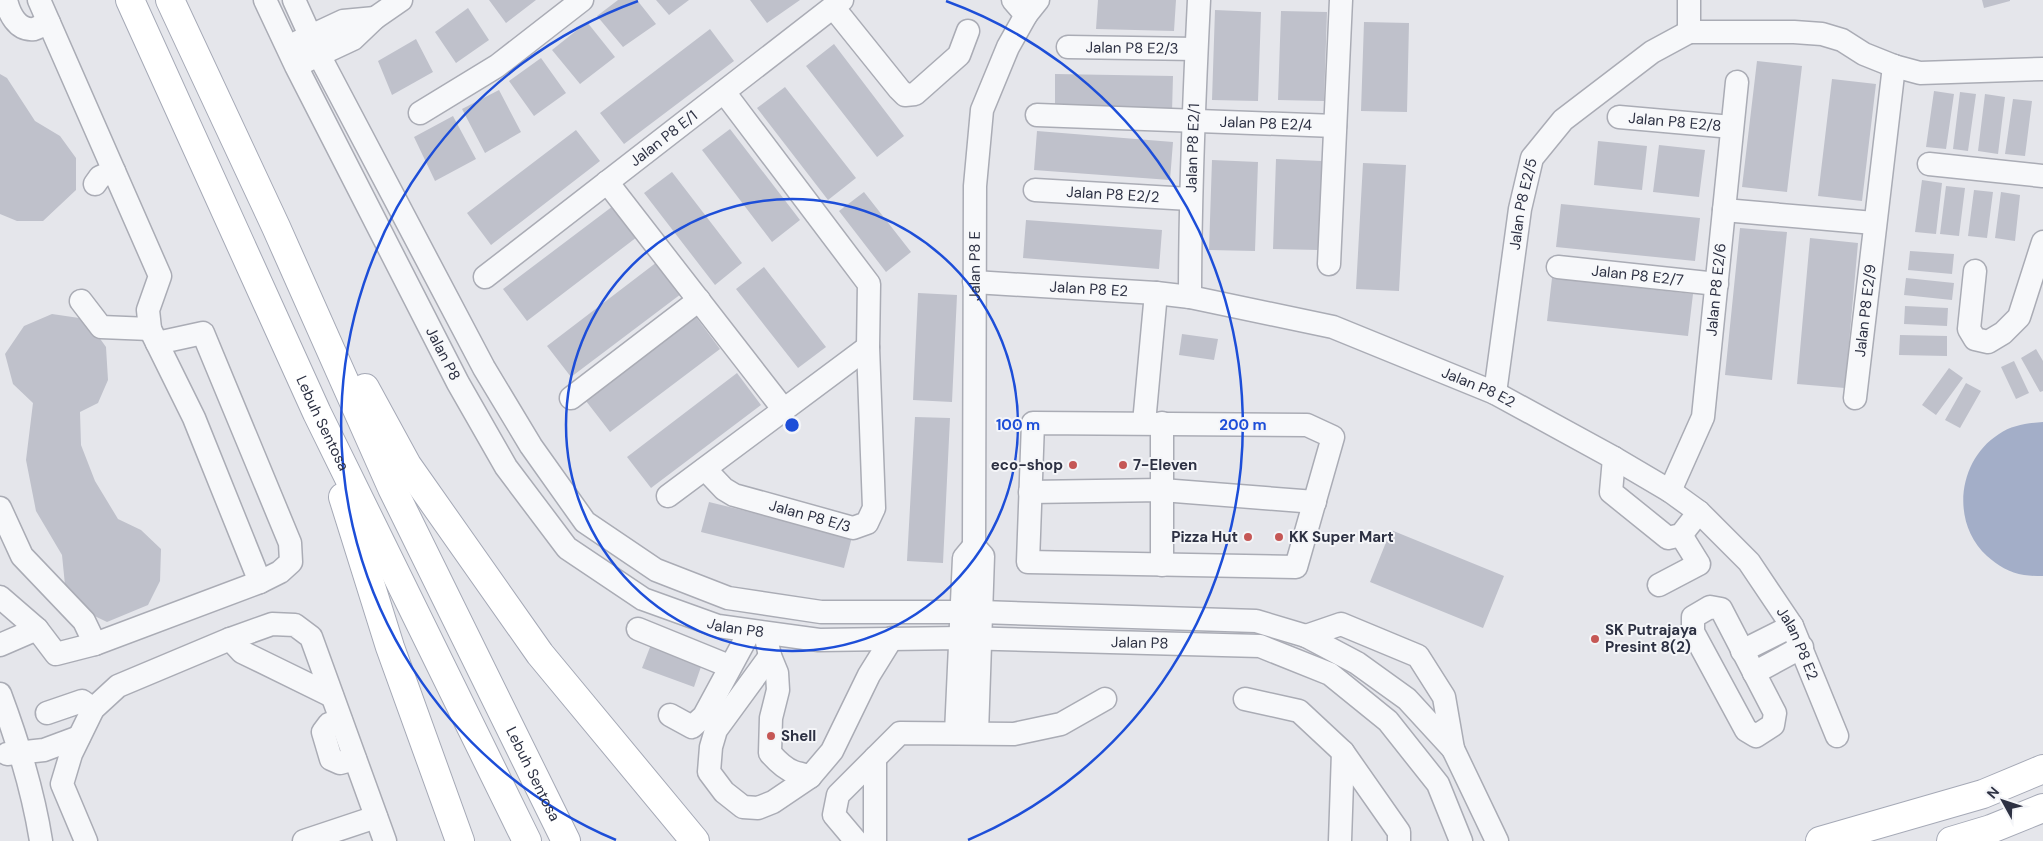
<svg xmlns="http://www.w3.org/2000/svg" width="2043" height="841" viewBox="0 0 2043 841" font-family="'DM Sans',sans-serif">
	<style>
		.water { fill: #a3aec8 }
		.building { fill: #bfc1cb }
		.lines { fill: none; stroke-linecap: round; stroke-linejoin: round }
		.minor-casing { stroke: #aaacb5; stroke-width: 25 }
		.major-casing { stroke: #a5a9b6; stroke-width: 30 }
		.minor { stroke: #f7f8fa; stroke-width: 22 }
		.major { stroke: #fff; stroke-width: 28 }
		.ring { fill: none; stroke: #1d4ed8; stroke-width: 2.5 }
		.poi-dot { fill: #c55755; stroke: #f4f5f8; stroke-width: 2 }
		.labels { text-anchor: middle; stroke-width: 4; stroke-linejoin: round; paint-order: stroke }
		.street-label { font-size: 15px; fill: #2d3143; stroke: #f4f5f8 }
		.poi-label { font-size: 15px; font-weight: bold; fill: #2d3143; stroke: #f4f5f8; text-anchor: start }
		.centre { fill: #1d4ed8; stroke: #f4f5f8; stroke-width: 2.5 }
		.ring-label { font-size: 15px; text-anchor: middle; font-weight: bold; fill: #1d4ed8; stroke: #f4f5f8; stroke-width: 4; stroke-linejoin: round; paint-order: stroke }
	</style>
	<rect width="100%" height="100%" fill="#e5e6eb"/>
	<!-- water -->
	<path class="water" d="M2043,422V576C2037,576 2030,576 2024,575C2010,573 1997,565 1987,556C1950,522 1958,460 1999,434C2012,425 2028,423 2043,422Z"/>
	<!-- building -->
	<path class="building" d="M489,0H536L506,23Z
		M618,0H637L656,24L623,47L597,16Z
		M656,0H689L669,15Z
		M750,0H800L767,23Z
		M1098,0H1176L1174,31L1096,29Z
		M1982,0H2010V1L1984,8Z
		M468,8L489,40L456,63L435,32Z
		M1215,10L1261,12L1258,101L1212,100Z
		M1281,11L1327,12L1324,101L1278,100Z
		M587,22L615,57L580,84L552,50Z
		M1364,22L1409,23L1407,112L1361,111Z
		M710,29L734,61L624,144L600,113Z
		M416,39L433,72L392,95L378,61Z
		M834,44L904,136L877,157L806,66Z
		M541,58L566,93L534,116L509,81Z
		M1757,61L1802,66L1787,192L1742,187Z
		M0,74L7,78L35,121L60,136L76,158V190L43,221H17L0,214Z
		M1055,74L1173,76L1172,112L1055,109Z
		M1832,79L1876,84L1862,201L1818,196Z
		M785,87L856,178L828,200L757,108Z
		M499,90L521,132L485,153L462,109Z
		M1934,91L1954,94L1946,149L1926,147Z
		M1960,92L1976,94L1968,151L1953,149Z
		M1985,94L2005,97L1998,154L1978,151Z
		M2013,99L2032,101L2025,156L2005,154Z
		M453,116L476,159L435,181L414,137Z
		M730,129L800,220L772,242L702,150Z
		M576,130L600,161L491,245L467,213Z
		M1037,131L1173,142L1170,180L1034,170Z
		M1598,141L1647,146L1642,190L1594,185Z
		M1659,145L1705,150L1699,197L1653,192Z
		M1276,159L1322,161L1319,250L1273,249Z
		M1212,160L1258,162L1255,251L1209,250Z
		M1363,163L1406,165L1399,291L1356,289Z
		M672,172L742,263L715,285L644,193Z
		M1922,180L1942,183L1936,234L1915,232Z
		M1946,186L1965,188L1959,236L1940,234Z
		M1974,190L1993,192L1987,238L1968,236Z
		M864,192L911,252L886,272L839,211Z
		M2001,192L2020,195L2015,241L1995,238Z
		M1561,204L1700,218L1695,261L1556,247Z
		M613,206L637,237L527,321L503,289Z
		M1026,220L1162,230L1159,269L1023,258Z
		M1740,228L1787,232L1772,380L1725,375Z
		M1810,238L1858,243L1845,388L1797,384Z
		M1910,251L1954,254L1952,274L1908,270Z
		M657,262L681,294L571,377L547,346Z
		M764,267L826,347L798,368L736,289Z
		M1552,278L1693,294L1688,336L1547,321Z
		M1906,278L1954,283L1952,300L1904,295Z
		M918,293L957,295L952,402L913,400Z
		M1905,306L1948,308L1947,326L1904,324Z
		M52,314L86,319L106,347L108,380L98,403L80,412L81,445L95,481L118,519L141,530L161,549L160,581L148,605L107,622L78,608L65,585L62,555L36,511L26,460L33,403L13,384L5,354L24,326Z
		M696,317L720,349L610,432L586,401Z
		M1182,334L1218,339L1214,360L1179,355Z
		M1900,335L1947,336V356L1899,355Z
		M2036,349L2043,361V391L2040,392L2021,358Z
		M2014,361L2029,393L2016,399L2001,367Z
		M1949,368L1963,378L1936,415L1922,405Z
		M737,373L761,405L651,488L627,457Z
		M1966,383L1981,391L1960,428L1945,420Z
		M915,417L950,418L943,563L907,561Z
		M709,502L852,537L844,568L701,532Z
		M1391,530L1504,576L1483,628L1370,582Z
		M652,642L703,661L694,687L642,668Z"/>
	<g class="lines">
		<defs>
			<g id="minor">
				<path d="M6,0C9,13 17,31 34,29C38,28 44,24 49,23"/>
				<path d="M39,0L160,276L148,310L150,329L194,418L260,582"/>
				<path id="s1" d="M265,0L296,66L458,383L506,467L567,548L643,599L718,626L819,640L960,638L1260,646L1330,674L1388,721L1438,784L1461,841"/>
				<path d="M294,0L319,55L484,368L531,446L585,522L656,570L728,598L821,612H981L1256,621L1306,636L1357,663L1407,699L1453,749L1497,841"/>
				<path d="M1013,0L1026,15"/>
				<path d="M833,7L899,89L905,95L915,94L959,55L968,31"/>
				<path d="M1689,32H1794L1822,34L1842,40L1864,54L1894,66L1920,73L2043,69"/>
				<path d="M1689,32V0"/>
				<path d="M298,42L343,21L375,18"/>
				<path id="s2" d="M1068,47L1196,49"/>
				<path d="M306,61L353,39L375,18L401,0"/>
				<path d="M420,113L497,66L582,0"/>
				<path id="s3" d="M1037,115L1335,126"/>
				<path id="s4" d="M1619,117L1732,127"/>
				<path d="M1929,164L2043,176"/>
				<path d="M607,182L784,410"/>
				<path d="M95,184L100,177L114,171"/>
				<path id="s5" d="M1035,190L1190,199"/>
				<path d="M1724,210L1874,223"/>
				<path d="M1329,264L1341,0"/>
				<path id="s6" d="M1558,267L1717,284"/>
				<path d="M1975,271L1969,329L1975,339L1988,342L2003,333L2019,317L2043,242"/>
				<path id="s7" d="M485,277L842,0"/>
				<path id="s8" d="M974,282L1156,293L1190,297L1333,327L1495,393L1614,458L1670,491L1699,512L1749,562L1792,626L1837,736"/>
				<path id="s9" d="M1190,297C1190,198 1194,99 1199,0"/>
				<path d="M81,301L101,327L150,329"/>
				<path id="s10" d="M1495,393L1520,209L1532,158L1563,120L1652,52L1689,32"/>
				<path d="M571,398L699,300"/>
				<path id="s11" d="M1855,398L1894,66"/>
				<path d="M1033,423L1307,425L1333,437L1296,567L1028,562Z"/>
				<path d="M1144,423L1156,293"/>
				<path d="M1614,458L1611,492L1668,538L1681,535L1699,512"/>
				<path id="s12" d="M705,469L724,489L734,495L853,528L867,523L874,508L868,347L869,284L724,92"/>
				<path id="s13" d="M1670,491L1703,417L1737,82"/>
				<path d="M1030,492L1162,490L1315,502"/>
				<path d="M668,496L868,347"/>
				<path d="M0,508L22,556L84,621L95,644L260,582L280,572L291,562L290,543L203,333L157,343"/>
				<path id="s14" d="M974,546L975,186L982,110L1008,47L1026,15L1038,0"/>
				<path d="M974,546L983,556L977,733"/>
				<path d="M1162,565V423"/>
				<path d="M1659,585L1699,564L1681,535"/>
				<path d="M0,597L37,629L56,654L95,644"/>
				<path d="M1710,607L1721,609L1775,713L1773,725L1756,736L1746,730L1693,632V617Z"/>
				<path d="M638,629L729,666"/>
				<path d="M765,633L770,656L777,673L778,690L771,718L770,753C777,761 785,769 794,772C800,774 804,774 810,777L832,751L869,675L892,638"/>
				<path d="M1306,636L1341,624L1418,656L1444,697L1453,749"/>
				<path d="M230,639L242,652L332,696"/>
				<path d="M0,645L37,629"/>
				<path d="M1742,651L1792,626"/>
				<path d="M770,656L716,730L711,747L709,772L724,792L743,807L758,808L773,802L810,777"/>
				<path d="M1754,673L1802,647"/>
				<path d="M0,694C18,742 33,790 41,841"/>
				<path d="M1245,699L1299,711L1343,752L1399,832V841"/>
				<path d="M47,713L82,701L93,709"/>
				<path d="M670,715L692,727L704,716L750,631"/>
				<path d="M341,721L329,724L323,732L331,759L340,763L355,759"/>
				<path d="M956,733L964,558L974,546"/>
				<path d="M7,754L44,750L79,737"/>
				<path d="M875,758V841"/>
				<path d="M86,841L62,784L71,754L93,709L118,686L230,639L272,624L295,625L311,637L385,841"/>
				<path d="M304,841L376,817"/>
				<path d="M856,841L834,815L838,795L900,733L1014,734L1061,724L1105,699"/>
				<path d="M1340,841L1343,752"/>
			</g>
			<g id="major">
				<path id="s15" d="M130,0L317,413L527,841"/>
				<path id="s16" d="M170,0L276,227L392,488L566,841"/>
				<path d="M365,388L407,465L540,654L695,841"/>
				<path d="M343,497L390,647L460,841"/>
				<path d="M1820,841L1983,794L2043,769"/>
				<path d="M1951,841L1991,829L2043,808"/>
			</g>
		</defs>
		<!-- minor casing -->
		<use href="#minor" class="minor-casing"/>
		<!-- major casing -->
		<use href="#major" class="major-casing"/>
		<!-- minor -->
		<use href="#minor" class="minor"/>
		<!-- major -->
		<use href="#major" class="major"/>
	</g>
	<!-- distance rings -->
	<g class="ring">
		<circle cx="792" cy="425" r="226"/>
		<path d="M616 840A451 451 0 0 1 638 1M946 1A451 451 0 0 1 968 840"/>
	</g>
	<!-- markers -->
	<g class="poi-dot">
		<circle cx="1073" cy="465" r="5"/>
		<circle cx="1123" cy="465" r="5"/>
		<circle cx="1248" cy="537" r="5"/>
		<circle cx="1279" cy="537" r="5"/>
		<circle cx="1595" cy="639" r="5"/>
		<circle cx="771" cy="736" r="5"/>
	</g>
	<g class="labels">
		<!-- street labels -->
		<g class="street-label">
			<text dy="5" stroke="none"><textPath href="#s2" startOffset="64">Jalan P8 E2/3</textPath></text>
			<text dy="5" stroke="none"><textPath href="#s4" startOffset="56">Jalan P8 E2/8</textPath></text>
			<text dy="5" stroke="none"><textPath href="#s3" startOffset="229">Jalan P8 E2/4</textPath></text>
			<text dy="5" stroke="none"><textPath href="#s7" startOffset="226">Jalan P8 E/1</textPath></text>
			<text dy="5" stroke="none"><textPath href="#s9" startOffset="149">Jalan P8 E2/1</textPath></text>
			<text dy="5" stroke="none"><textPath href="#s5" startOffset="78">Jalan P8 E2/2</textPath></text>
			<text dy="5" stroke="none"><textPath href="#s10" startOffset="191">Jalan P8 E2/5</textPath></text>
			<text dy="5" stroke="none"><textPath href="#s14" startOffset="280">Jalan P8 E</textPath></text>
			<text dy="5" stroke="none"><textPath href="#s6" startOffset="80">Jalan P8 E2/7</textPath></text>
			<text dy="5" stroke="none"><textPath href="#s8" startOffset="115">Jalan P8 E2</textPath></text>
			<text dy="5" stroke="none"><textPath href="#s13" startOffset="209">Jalan P8 E2/6</textPath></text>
			<text dy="5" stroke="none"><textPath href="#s11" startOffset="88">Jalan P8 E2/9</textPath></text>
			<text dy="5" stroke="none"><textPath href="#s1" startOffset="396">Jalan P8</textPath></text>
			<text dy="5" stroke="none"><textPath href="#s8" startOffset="520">Jalan P8 E2</textPath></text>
			<text dy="5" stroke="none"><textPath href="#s15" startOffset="465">Lebuh Sentosa</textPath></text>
			<text dy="5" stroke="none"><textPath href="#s12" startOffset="118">Jalan P8 E/3</textPath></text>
			<text dy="5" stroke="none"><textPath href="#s1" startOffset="816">Jalan P8</textPath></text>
			<text dy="5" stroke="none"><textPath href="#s1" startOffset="1221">Jalan P8</textPath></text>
			<text dy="5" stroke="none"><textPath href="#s8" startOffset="940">Jalan P8 E2</textPath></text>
			<text dy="5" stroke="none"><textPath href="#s16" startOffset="855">Lebuh Sentosa</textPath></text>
		</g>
		<!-- poi labels -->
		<g class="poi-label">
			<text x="1063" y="470" text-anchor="end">eco-shop</text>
			<text x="1133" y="470">7-Eleven</text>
			<text x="1238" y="542" text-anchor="end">Pizza Hut</text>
			<text x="1289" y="542">KK Super Mart</text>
			<text x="1605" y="635">SK Putrajaya<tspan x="1605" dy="17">Presint 8(2)</tspan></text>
			<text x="781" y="741">Shell</text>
		</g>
	</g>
	<circle cx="792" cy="425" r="8" class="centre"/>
	<g class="ring-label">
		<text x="1018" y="430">100 m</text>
		<text x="1243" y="430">200 m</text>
	</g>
	<!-- north arrow -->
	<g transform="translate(2003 801) rotate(310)" stroke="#f4f5f8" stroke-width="4" paint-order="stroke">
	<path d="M0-4L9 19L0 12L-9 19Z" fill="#2d3143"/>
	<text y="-8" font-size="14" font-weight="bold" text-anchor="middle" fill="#2d3143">N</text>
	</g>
</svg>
